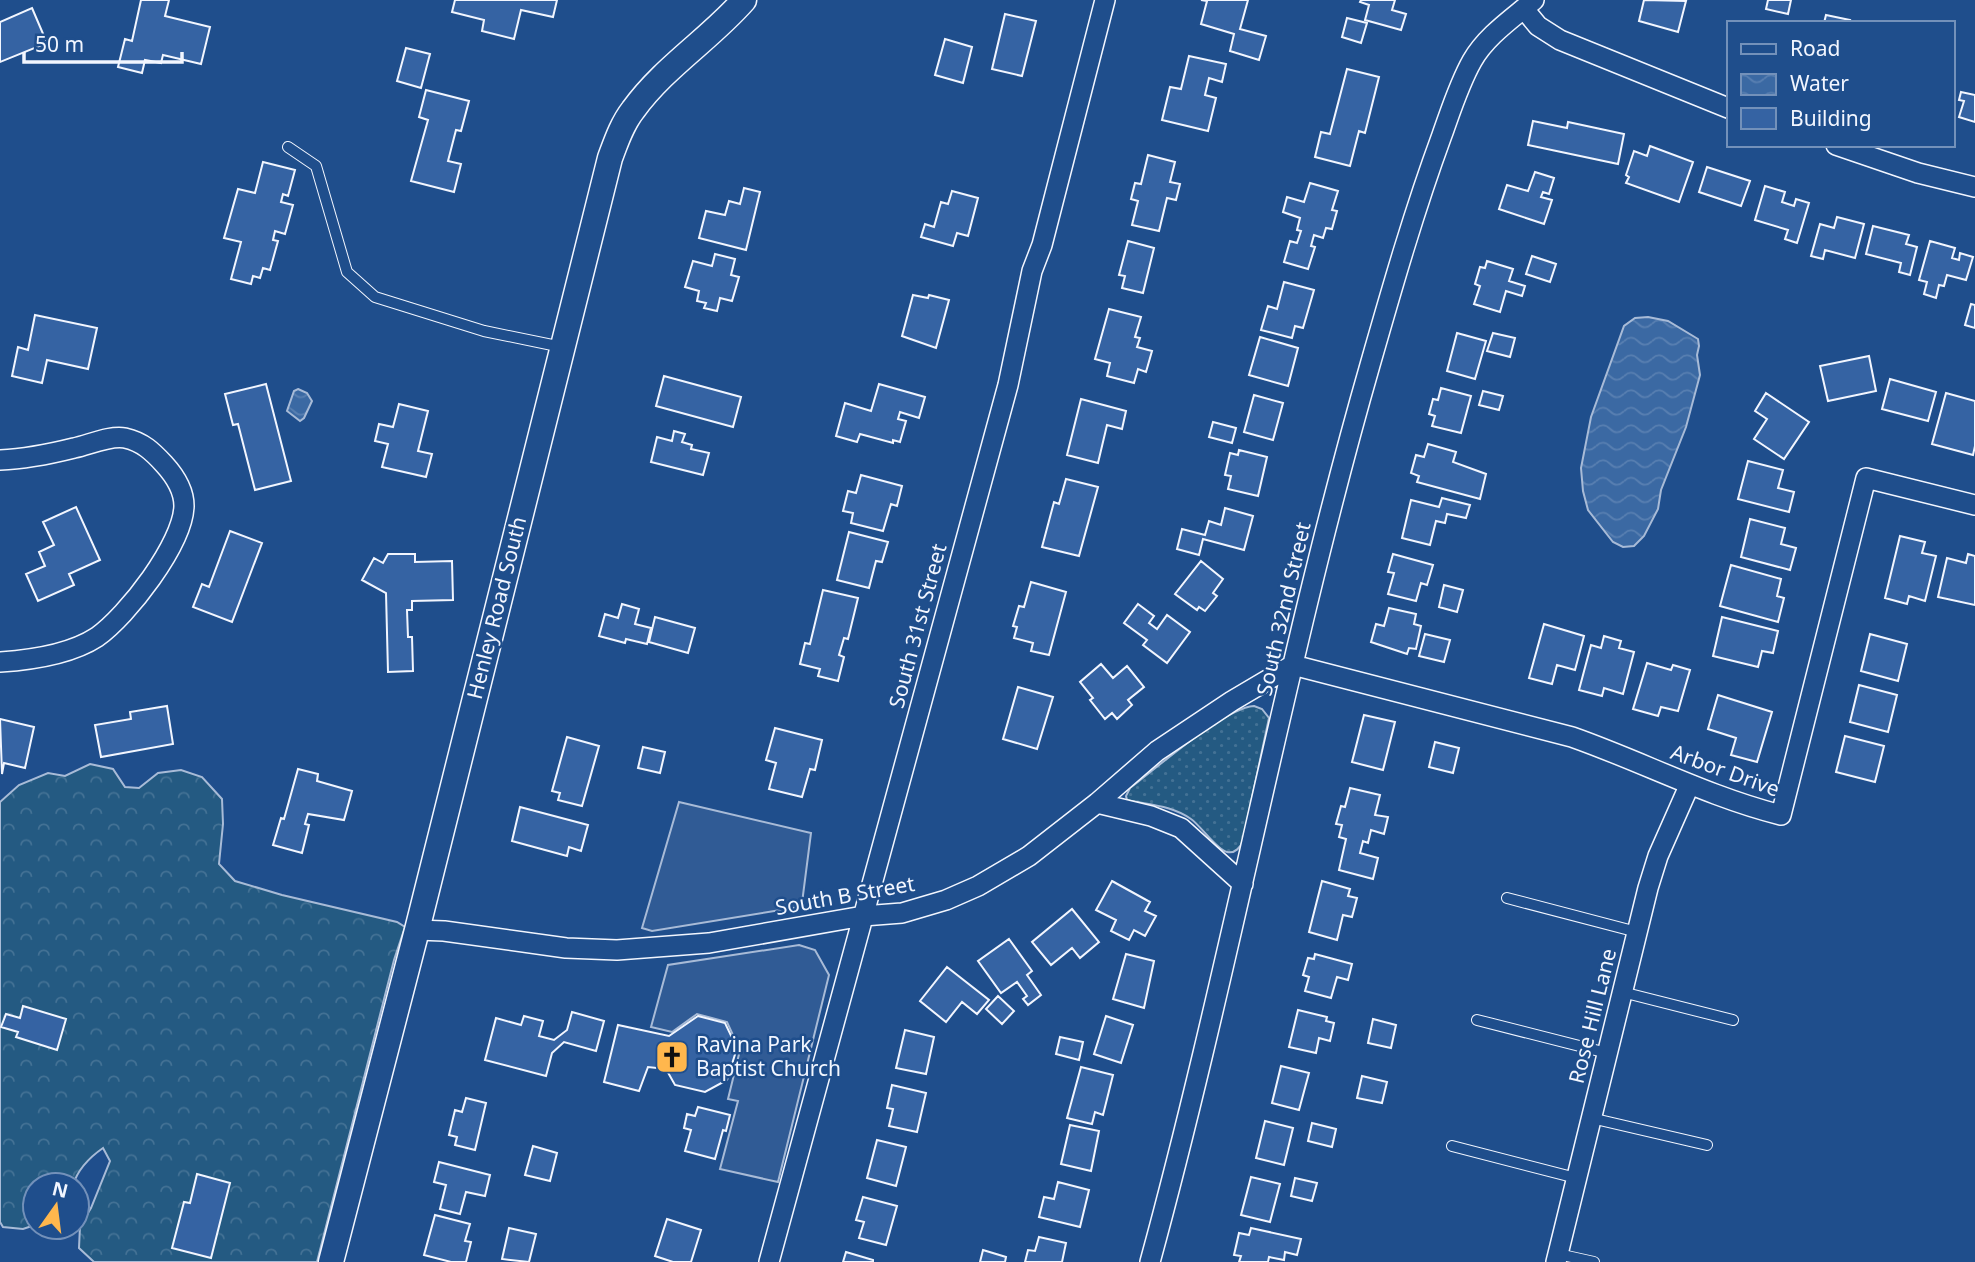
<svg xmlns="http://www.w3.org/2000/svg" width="1975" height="1262" viewBox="0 0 1975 1262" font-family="'Noto Sans',sans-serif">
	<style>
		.grass { fill: url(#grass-dots); stroke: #a8bbd7; stroke-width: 2 }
		.forest { fill: url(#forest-crowns); stroke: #a8bbd7; stroke-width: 2 }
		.parking { fill: #305b95; stroke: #a8bbd7; stroke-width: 2 }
		.water { fill: url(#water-waves); stroke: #a8bbd7; stroke-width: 2 }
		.building { fill: #3563a3; stroke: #f2f6ff; stroke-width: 2 }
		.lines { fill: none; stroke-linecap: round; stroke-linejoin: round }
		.service-casing { stroke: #f2f6ff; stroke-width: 12 }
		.minor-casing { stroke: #f2f6ff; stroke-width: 22 }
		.tertiary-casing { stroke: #f2f6ff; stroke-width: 27 }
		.service { stroke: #1f4e8c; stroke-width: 10 }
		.minor { stroke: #1f4e8c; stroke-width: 19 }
		.tertiary { stroke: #1f4e8c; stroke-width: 24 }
		.labels { text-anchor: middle; stroke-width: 5; stroke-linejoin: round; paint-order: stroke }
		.street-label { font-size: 21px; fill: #f2f6ff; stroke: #1f4e8c }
		.poi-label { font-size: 21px; fill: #f2f6ff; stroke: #1f4e8c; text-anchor: start }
	</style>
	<defs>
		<pattern id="grass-dots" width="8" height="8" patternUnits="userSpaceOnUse" patternTransform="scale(1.75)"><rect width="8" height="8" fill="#245a82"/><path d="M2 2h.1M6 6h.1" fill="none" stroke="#447295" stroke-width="1.8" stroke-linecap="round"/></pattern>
		<pattern id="forest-crowns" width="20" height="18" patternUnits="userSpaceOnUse" patternTransform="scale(1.75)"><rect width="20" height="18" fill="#245a82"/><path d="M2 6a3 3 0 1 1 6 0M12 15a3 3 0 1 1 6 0" fill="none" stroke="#447295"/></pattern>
		<pattern id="water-waves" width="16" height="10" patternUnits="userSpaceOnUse" patternTransform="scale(1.75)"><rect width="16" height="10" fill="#3b69a3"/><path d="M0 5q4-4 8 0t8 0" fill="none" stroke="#587fb1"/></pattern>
	</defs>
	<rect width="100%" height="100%" fill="#1f4e8c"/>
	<!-- grass -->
	<path class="grass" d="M1254,706L1262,709L1269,718L1243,840C1241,847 1235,854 1227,852C1218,851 1200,825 1191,819C1171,805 1149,805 1127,800L1126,796L1130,788C1157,768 1224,708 1254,706Z"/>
	<!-- forest -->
	<path class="forest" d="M90,764L113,769L125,787L139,788L158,773L181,770L202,777L222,799L223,824L219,864L235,881L282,895L397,922L405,927L394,960L317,1262H94L79,1248L80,1226L91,1208L110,1161L103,1148C90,1157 78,1169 73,1185H35V1225L23,1229L3,1227L0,1222V802L19,785L48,773L65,776Z"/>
	<!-- parking -->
	<path class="parking" d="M679,802L811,833L802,903L799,907L652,931L642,928Z
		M799,945L815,950L829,975L778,1182L720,1169L738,1101L728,1099L740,1050L727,1022L697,1014L672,1032L651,1027L668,965Z"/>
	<!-- water -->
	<path class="water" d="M1648,317L1668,321L1698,339L1699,346L1697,355L1700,375L1686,427L1661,490L1658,509L1644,536L1634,546L1623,547L1613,542L1588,510L1583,491L1581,468L1591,417L1624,326L1635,318Z
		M298,389L307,393L312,401L304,418L300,421L287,411L294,391Z"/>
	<!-- building -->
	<path class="building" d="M141,0H169L165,16L210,27L201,64L163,55L161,63L145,60L142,73L118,67L125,39L132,41Z
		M455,0H557L553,17L521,10L514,39L482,31L484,20L452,12Z
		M1201,0H1248L1240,29L1266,36L1259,60L1230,51L1234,34L1201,24L1207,1Z
		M1361,0H1395L1392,10L1406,14L1401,30L1365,20L1369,5L1360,2Z
		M1644,0L1686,1L1678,32L1639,21Z
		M1768,0H1791L1788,14L1766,9Z
		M32,8L47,43L0,62V22Z
		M1005,14L1036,21L1022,76L992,69Z
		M1826,15L1850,20L1849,23H1824Z
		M1347,18L1367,23L1361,43L1342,37Z
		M945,39L972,47L963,83L935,75Z
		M406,48L430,54L421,88L397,81Z
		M1189,56L1226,64L1222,82L1209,78L1205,95L1216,98L1208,131L1162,120L1170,87L1181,89Z
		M1347,69L1379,77L1365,133L1359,131L1350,166L1315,157L1321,132L1330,134Z
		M426,90L469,101L461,131L456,130L448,161L461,164L454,192L411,181L428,120L419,117Z
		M1961,92L1975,95V122L1959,117L1964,101L1959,100Z
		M1533,121L1567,128L1568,122L1624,134L1618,164L1528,145Z
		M1650,146L1693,162L1679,202L1626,183L1629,177L1626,175L1634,151L1647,156Z
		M1148,155L1175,162L1170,182L1180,184L1176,200L1167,198L1159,231L1132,225L1138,201L1131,199L1135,183L1141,184Z
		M263,162L295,170L288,196L283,194L281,202L293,205L285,234L275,231L273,240L278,241L270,270L263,268L260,278L253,276L251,284L231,279L241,242L224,238L238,189L255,193Z
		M1707,167L1750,181L1741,206L1699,192Z
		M1535,172L1554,178L1549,194L1543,192L1541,197L1552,200L1544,224L1499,209L1507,185L1528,191Z
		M1310,183L1338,191L1332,210L1337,211L1332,229L1326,228L1323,238L1314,235L1311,246L1315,247L1308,269L1284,262L1290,241L1297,243L1301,231L1297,230L1300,218L1283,212L1287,197L1304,202Z
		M1765,186L1785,192L1782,202L1794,206L1796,199L1809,203L1797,243L1785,239L1788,230L1755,220Z
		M744,188L760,192L746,250L699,238L706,211L725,215L729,201L740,204Z
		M952,191L978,198L968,236L957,233L953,246L921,237L925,224L934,227L941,202L948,204Z
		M1837,217L1864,224L1855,258L1825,250L1823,259L1811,256L1820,224L1834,228Z
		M1873,226L1909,235L1906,244L1917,247L1910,275L1899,272L1901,263L1866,254Z
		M1128,241L1154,248L1143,293L1122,288L1125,276L1119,275Z
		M1930,241L1955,248L1952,258L1959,260L1960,253L1973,257L1966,280L1947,275L1944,286L1939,285L1936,298L1924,294L1927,282L1919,280Z
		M715,254L735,259L731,275L739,277L732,301L720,298L717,311L704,308L706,303L697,301L699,291L685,287L693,261L712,266Z
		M1532,256L1556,264L1550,282L1526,274Z
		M1487,261L1513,269L1509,281L1525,286L1522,296L1506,291L1500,312L1474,304L1480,286L1475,284L1480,267L1485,268Z
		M1284,282L1314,290L1303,328L1295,326L1292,338L1261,330L1268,306L1277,309Z
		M913,295L928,298L929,295L949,300L936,348L902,336Z
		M1971,304L1975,305V328L1965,325Z
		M1109,309L1141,317L1135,337L1140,338L1137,347L1152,351L1146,372L1138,369L1134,383L1107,376L1110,363L1095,359Z
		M35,315L97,328L88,369L47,360L42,383L12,376L18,347L28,350Z
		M1457,333L1486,341L1475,379L1447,371Z
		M1493,333L1515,338L1510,357L1487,351Z
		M1260,337L1298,348L1288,386L1249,375Z
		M1869,356L1876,391L1828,401L1820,366Z
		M664,376L741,397L733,427L656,406Z
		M1890,379L1936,392L1928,421L1882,409Z
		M266,384L291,481L255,490L238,424L233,425L225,394Z
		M879,384L925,397L919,418L900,412L898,419L906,421L900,442L893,440V443L860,434L857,442L836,436L845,403L871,411Z
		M1441,388L1471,396L1461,433L1432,426L1435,416L1429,414L1433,399L1438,400Z
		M1483,391L1503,396L1499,410L1479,405Z
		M1766,393L1809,422L1784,459L1754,439L1767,419L1755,411Z
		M1946,393L1975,401V446L1973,455L1932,444Z
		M1254,395L1283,403L1273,440L1244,432Z
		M1081,399L1126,411L1122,429L1107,425L1098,463L1067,455Z
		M399,404L428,411L418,451L432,454L426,477L382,467L388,444L375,441L379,424L393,427Z
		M1213,422L1236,428L1232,443L1209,437Z
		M674,431L685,434L682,442L692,445L691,449L709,453L703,475L651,462L657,437L672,441Z
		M1428,444L1456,452L1453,462L1486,474L1480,499L1417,482L1419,476L1411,473L1416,455L1424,457Z
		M1239,450L1267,457L1258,496L1228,489L1231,476L1225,475L1230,453L1238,455Z
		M1748,461L1783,470L1778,488L1794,492L1789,512L1738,499Z
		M861,475L902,486L897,506L891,504L883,531L851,523L853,513L843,511L848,491L856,493Z
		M1066,479L1098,487L1079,556L1042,547L1054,502L1059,504Z
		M1442,498L1470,505L1466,518L1447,514L1445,523L1436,521L1430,545L1402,538L1411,500L1439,507Z
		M76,507L100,560L69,574L74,585L38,601L26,574L45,566L39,552L54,545L43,522Z
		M1225,508L1253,516L1244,550L1203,539L1199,555L1177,549L1182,529L1205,535L1209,521L1221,525Z
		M1750,519L1785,528L1781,544L1796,548L1790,570L1741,557Z
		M230,531L262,543L232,622L193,607L202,584L209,587Z
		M849,532L888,542L882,562L876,561L869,588L837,580Z
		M1900,536L1925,542L1922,553L1936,556L1925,601L1909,596L1907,604L1885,598Z
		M388,554H415V562L452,561L453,600L412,601V610H407L408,637H412L413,671L388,672L386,593L362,580L374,558L383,563Z
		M1393,554L1433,565L1427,585L1421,583L1416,601L1388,594L1394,573L1388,572Z
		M1968,554L1975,556V605L1938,597L1947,558L1966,563Z
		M1201,561L1223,579L1213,593L1217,596L1205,611L1199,607L1197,610L1175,594Z
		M1731,565L1781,579L1777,596L1784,598L1778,622L1720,606Z
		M1031,582L1066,592L1049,655L1031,651L1033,643L1014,638L1017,627L1013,626L1019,606L1024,607Z
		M1444,585L1463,590L1457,612L1439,607Z
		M823,590L858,598L848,639L844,638L839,655L844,657L838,681L818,676L820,669L800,664L805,643L810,644Z
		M622,604L639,609L635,624L651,628L647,644L626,639L625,643L599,636L605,614L618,618Z
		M1138,604L1154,616L1149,623L1157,629L1167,615L1190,632L1167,663L1143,645L1147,640L1124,623Z
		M1389,608L1416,614L1414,624L1421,626L1416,649L1409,648L1407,654L1371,642L1376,624L1384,626Z
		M655,617L695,628L688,653L649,642Z
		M1722,617L1778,631L1773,653L1762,651L1758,667L1713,656Z
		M1544,624L1584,636L1575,670L1557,665L1552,684L1529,678Z
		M1425,634L1450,640L1444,662L1419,656Z
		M1870,634L1907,644L1898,681L1861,671Z
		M1604,636L1621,641L1619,648L1634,652L1623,694L1604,688L1602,696L1579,690L1591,645L1601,648Z
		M1647,663L1671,670L1673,665L1690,670L1678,711L1661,707L1658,716L1633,709Z
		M1101,664L1113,678L1127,666L1144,687L1128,700L1132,705L1117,719L1112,713L1105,719L1090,700L1093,698L1080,682Z
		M1859,685L1897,695L1888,732L1850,722Z
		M1018,687L1053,697L1037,749L1003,739Z
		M1718,695L1772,712L1757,762L1731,755L1736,738L1708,729Z
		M167,706L173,744L101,757L95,725L131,719L130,712Z
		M1364,715L1395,722L1383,770L1352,762Z
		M0,719L34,727L25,768L4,763L2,774Z
		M775,728L822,740L815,770L810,769L802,797L769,789L776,763L766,760Z
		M1845,736L1884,746L1875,782L1836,772Z
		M567,737L599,746L582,806L558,800L560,793L552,791Z
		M1435,742L1459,748L1453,773L1429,767Z
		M643,747L665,752L660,773L638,768Z
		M298,769L318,774L317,781L352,791L344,820L308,814L305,824L309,825L302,853L273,845L281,818L284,819Z
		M1350,788L1380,795L1375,815L1388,817L1384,834L1371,830L1368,843L1363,841L1360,853L1378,858L1373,879L1339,870L1346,839L1339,837L1342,825L1336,824L1341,806L1345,807Z
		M520,807L588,825L581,851L569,847L567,856L512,841Z
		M1112,881L1150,902L1145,911L1156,916L1145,936L1134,930L1129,940L1111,931L1116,920L1096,910Z
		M1322,881L1350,889L1348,896L1357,898L1352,917L1343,915L1337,940L1309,932Z
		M1072,909L1099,942L1080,958L1072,948L1051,965L1032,942Z
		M1009,939L1032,971L1027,975L1041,995L1028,1005L1023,999L1027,996L1017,982L1001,993L978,961Z
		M1126,954L1154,961L1144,1008L1113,999Z
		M1315,954L1352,964L1348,980L1337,977L1331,998L1305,991L1309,977L1303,975L1308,958L1314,959Z
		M947,967L989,1000L977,1014L962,1002L946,1022L920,1001Z
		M998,996L1014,1011L1002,1024L986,1009Z
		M23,1006L66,1019L57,1050L16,1037L18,1032L1,1027L6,1014L20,1018Z
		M1298,1010L1327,1017L1326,1021L1334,1023L1330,1041L1319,1038L1316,1053L1289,1047Z
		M572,1012L604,1021L596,1051L564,1042L552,1053L546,1076L485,1060L496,1018L521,1025L524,1016L543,1021L539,1036L554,1040L567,1030Z
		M698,1016L725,1023L737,1048L727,1080L705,1092L675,1085L666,1069L648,1067L639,1091L604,1082L618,1025L669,1036Z
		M1106,1016L1133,1025L1121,1063L1094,1054Z
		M1373,1019L1396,1025L1391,1048L1368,1043Z
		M905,1030L934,1037L926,1074L896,1068Z
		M1060,1037L1083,1042L1079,1060L1056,1054Z
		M1281,1066L1309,1073L1299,1110L1272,1103Z
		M1081,1067L1113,1075L1103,1115L1095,1112L1092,1124L1067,1118Z
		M1362,1076L1387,1082L1382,1103L1357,1098Z
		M892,1085L926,1093L917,1132L889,1126L893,1109L887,1108Z
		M466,1098L486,1103L475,1150L455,1145L457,1137L449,1135L455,1110L462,1112Z
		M698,1107L730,1115L726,1131L723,1130L715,1159L685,1151L691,1130L684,1128L687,1114L695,1116Z
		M1265,1121L1293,1128L1284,1165L1256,1158Z
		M1312,1123L1336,1129L1332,1147L1308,1141Z
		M1070,1125L1099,1131L1091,1171L1061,1164Z
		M877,1140L906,1147L896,1186L867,1178Z
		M533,1146L557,1153L550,1181L525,1175Z
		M439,1162L490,1175L485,1196L466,1192L460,1214L440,1209L446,1185L434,1182Z
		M197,1174L230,1183L211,1258L172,1248L184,1202L190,1203Z
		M1251,1177L1280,1184L1270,1222L1241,1215Z
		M1295,1178L1317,1183L1312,1201L1291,1196Z
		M1058,1182L1089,1190L1080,1227L1039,1217L1044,1197L1054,1199Z
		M863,1197L897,1206L886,1245L859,1238L864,1222L856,1220Z
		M435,1215L470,1224L465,1241L471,1242L466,1262H451L424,1255Z
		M667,1219L701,1230L691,1262H673L655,1256Z
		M509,1228L536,1234L529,1262L502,1259Z
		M1251,1228L1301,1239L1297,1255L1285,1252L1284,1260L1269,1257L1268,1262H1239L1241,1256L1234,1255L1239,1233L1249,1235Z
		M1039,1237L1066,1243L1062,1262H1025L1028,1250L1035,1251Z
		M983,1250L1006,1257L1005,1262H980Z
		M846,1252L873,1260V1262H843Z"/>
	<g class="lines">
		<defs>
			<path id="service" d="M288,147L316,166L347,272L375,297L484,331L562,347
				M1507,898L1637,932
				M1622,992L1733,1020
				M1477,1020L1607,1053
				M1591,1118L1707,1145
				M1452,1146L1576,1178
				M1558,1254L1594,1262"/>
			<path id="minor" d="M1524,9L1538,26L1560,40L1728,108
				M1836,145L1918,173L1975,187
				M0,460C25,459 50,454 74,448C89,445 110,435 125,438C143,442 153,452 164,464C175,476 184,490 184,506C183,544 127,616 97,637C71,654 31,660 0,662
				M1097,803L1151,816L1181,828L1243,884
				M417,930L444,931L566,948L617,950L709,943L863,916L902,913L946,900L978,886L1029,856L1097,803L1157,751L1232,701L1293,665L1572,737C1643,762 1709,797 1781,815L1866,478L1975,505
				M769,1262L1008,385L1032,271L1042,245L1105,0
				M1150,1262C1231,965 1285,661 1370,365C1392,288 1414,211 1442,135C1451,110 1459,84 1472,61C1486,36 1513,18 1534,0
				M1556,1262L1648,888L1658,856L1689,786"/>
			<path id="tertiary" d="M331,1262L417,930L610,158C616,142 622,124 633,110C664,67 710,39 744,0"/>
		</defs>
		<!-- service casing -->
		<use href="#service" class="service-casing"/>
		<!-- minor casing -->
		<use href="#minor" class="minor-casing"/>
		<!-- tertiary casing -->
		<use href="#tertiary" class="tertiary-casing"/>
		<!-- service -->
		<use href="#service" class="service"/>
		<!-- minor -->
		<use href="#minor" class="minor"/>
		<!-- tertiary -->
		<use href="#tertiary" class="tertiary"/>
	</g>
	<!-- icons -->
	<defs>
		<symbol id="church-square" viewBox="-11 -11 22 22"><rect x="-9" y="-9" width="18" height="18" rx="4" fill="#ffb74d" stroke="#1f4e8c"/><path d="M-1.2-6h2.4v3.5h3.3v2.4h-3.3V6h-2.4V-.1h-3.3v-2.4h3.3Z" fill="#111"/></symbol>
	</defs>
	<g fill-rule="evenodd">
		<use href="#church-square" x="653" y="1038" width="38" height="38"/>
	</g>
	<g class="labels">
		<!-- street labels -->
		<g class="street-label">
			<text transform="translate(497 608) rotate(-76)" y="7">Henley Road South</text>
			<text transform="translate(1284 609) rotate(-77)" y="7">South 32nd Street</text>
			<text transform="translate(918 626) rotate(-75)" y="7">South 31st Street</text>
			<text transform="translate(1725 771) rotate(20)" y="7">Arbor Drive</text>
			<text transform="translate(845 896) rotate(-10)" y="7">South B Street</text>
			<text transform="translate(1593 1016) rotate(-76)" y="7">Rose Hill Lane</text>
		</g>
		<!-- poi labels -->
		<g class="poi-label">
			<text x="696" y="1052">Ravina Park<tspan x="696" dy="24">Baptist Church</tspan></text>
		</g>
	</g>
	<!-- legend -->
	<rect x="1727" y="21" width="228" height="126" fill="#1f4e8c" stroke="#7391ba" stroke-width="2"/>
	<rect x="1741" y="44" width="35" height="10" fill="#1f4e8c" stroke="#7391ba" stroke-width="2"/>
	<text x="1790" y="56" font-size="21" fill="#f2f6ff">Road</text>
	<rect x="1741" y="74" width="35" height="21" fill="url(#water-waves)" stroke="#7391ba" stroke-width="2"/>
	<text x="1790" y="91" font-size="21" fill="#f2f6ff">Water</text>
	<rect x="1741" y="108" width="35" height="21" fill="#3563a3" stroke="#7391ba" stroke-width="2"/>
	<text x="1790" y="126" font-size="21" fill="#f2f6ff">Building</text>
	<!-- north arrow -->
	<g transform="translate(56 1206) rotate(14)"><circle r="33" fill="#1f4e8c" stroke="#7391ba" stroke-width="2"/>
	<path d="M0-5L12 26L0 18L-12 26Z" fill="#ffb74d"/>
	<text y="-10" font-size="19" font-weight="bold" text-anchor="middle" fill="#f2f6ff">N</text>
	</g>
	<!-- scale -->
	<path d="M24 52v10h158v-10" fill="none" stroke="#f2f6ff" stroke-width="3.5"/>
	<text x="35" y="52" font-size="21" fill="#f2f6ff" stroke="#1f4e8c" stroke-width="5" paint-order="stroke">50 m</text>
</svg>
